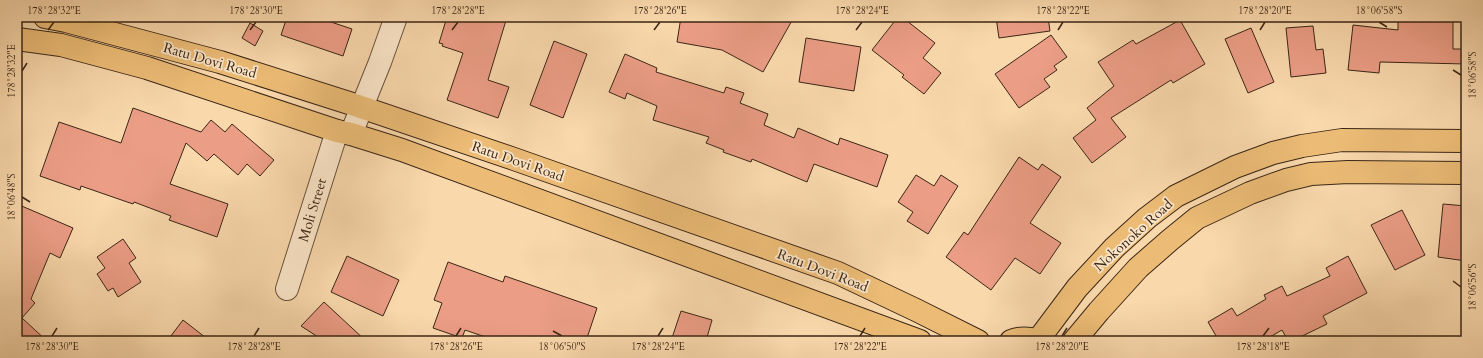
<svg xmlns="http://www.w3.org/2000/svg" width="1483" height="358" viewBox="0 0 1483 358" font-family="Cardo,serif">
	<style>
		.building { fill: #eb9d85; stroke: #3b2615 }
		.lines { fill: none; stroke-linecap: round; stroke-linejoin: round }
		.minor-casing { stroke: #6a523b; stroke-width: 24 }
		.major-casing { stroke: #3b2615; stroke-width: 24 }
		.minor { stroke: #fbe6c9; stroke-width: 22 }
		.major { stroke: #ecbc76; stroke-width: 22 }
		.ticks { fill: none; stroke: #3b2615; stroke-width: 1.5 }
		.labels { text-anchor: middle; stroke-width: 3.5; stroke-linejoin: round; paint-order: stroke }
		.street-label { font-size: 14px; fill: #3b2615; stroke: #fbe6c9 }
		.neatline { fill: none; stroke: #3b2615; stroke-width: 1.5 }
		.ticks-label { font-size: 10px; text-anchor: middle; fill: #3b2615 }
	</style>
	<rect width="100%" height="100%" fill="#f9d8ac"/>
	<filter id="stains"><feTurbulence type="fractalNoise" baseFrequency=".005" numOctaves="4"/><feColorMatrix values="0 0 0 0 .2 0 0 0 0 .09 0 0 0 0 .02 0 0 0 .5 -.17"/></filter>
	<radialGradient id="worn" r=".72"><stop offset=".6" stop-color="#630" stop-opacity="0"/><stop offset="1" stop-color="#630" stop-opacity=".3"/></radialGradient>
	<!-- building -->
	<path class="building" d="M287,17H316L352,29L343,56L281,35Z
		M447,17H507L488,80L509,87L498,118L447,100L463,53L442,46L443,44L439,43Z
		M681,17H794L763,72L722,50L677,42Z
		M898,17H902L935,43L923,58L941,73L924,94L902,77L904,75L872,50Z
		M996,17H1048L1050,31L999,38Z
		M1398,17H1453V49H1466V64L1380,62L1379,73L1348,70L1353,25L1398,30Z
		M1180,20L1205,64L1173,83L1171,80L1111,118L1126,137L1092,163L1073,138L1096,120L1087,108L1114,86L1098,62L1133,40L1136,44Z
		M250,23L263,31L255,46L242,38Z
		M1313,26L1316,50L1323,49L1326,73L1291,77L1286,28Z
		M1251,28L1274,82L1248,93L1225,39Z
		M1051,35L1067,57L1054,66L1057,70L1044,79L1050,87L1019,108L995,74Z
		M806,38L861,47L854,91L799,82Z
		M554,41L587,54L563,118L530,105Z
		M625,54L657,68L656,72L724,93L726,87L744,93L740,103L768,114L764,125L794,138L798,128L838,145L840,138L888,155L877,187L814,164L807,182L752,159L751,162L723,152L724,150L706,143L709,137L653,120L657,106L627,93L625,99L609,92Z
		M133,108L201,132L211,120L225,132L232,124L274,160L260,176L247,164L238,175L214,154L207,161L186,143L170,184L228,204L217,237L169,220L171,216L134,202L133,204L81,186L80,190L40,176L59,122L121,143Z
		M1019,157L1038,170L1042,164L1061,177L1030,223L1061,243L1040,274L1015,258L991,290L946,257L964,232L968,235Z
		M916,175L934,186L941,175L958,186L928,234L907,221L913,212L898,202Z
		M17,204L73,228L60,258L50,253L31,299L35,303L22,318L47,341H17Z
		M1443,204L1466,206V261L1438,257Z
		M1402,210L1425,255L1395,270L1371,225Z
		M123,239L136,258L129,263L141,282L118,297L113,288L108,291L97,274L105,268L97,257Z
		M347,256L399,280L383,316L331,292Z
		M1348,256L1367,293L1323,316L1327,324L1292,341H1288L1282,330L1263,341H1219L1208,322L1232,308L1237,316L1266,299L1264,295L1282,286L1287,296L1330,276L1326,268Z
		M448,262L503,282L505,276L597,308L586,341H497L465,330L462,338L433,328L442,303L434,300Z
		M324,302L366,341H319L318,337L301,326Z
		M681,311L712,320L706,341H671Z
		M183,320L210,341H167Z"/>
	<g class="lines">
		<defs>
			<path id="minor" d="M351,134L380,62L396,17
				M287,289L337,131"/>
			<path id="major" d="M45,17L66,21L220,62L349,103L514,159L838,273L916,310L978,341
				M17,39L61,45L147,68L337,131L351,134L402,150L920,341
				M1038,340L1077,288L1114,248L1147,218L1176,196L1235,167L1273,153L1302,146L1342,140L1466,141
				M1011,341C1020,337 1030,338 1040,341
				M1074,341L1099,311L1138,268L1170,240L1197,218L1250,193L1286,180L1311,174L1348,172L1466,173"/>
		</defs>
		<!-- minor casing -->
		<use href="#minor" class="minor-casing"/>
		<!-- major casing -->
		<use href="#major" class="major-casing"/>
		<!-- minor -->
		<use href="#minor" class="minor"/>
		<!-- major -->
		<use href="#major" class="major"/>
	</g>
	<!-- ticks -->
	<path class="ticks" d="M1379,22L1387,27M48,30L54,22M250,30L256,22M452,30L458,22M654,30L660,22M856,30L862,22M1058,30L1063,22M1260,30L1265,22M1453,70L1461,75M22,71L27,63M22,197L30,202M1453,281L1461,287M553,331L562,336M52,336L57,328M254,336L259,328M456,336L461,328M658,336L663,328M860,336L865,328M1062,336L1067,328M1263,336L1269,328"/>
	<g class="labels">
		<!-- street labels -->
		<g class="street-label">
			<text transform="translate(210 60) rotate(16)" y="5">Ratu Dovi Road</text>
			<text transform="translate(518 161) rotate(19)" y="5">Ratu Dovi Road</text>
			<text transform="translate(312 210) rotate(-73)" y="5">Moli Street</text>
			<text transform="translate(1133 235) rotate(-42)" y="5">Nokonoko Road</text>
			<text transform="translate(823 270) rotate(21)" y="5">Ratu Dovi Road</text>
		</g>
	</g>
	<!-- margin -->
	<rect width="1483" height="358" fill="none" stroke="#f9d8ac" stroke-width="44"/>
	<rect x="22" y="22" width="1439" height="314" class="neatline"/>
	<g class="ticks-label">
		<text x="54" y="14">178°28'32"E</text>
		<text x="256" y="14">178°28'30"E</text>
		<text x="458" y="14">178°28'28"E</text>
		<text x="660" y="14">178°28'26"E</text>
		<text x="862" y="14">178°28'24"E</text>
		<text x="1063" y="14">178°28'22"E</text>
		<text x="1265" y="14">178°28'20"E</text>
		<text x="1379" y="14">18°06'58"S</text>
		<text transform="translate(11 71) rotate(-90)" y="4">178°28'32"E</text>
		<text transform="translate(1472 75) rotate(-90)" y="4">18°06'58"S</text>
		<text transform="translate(11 197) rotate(-90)" y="4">18°06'48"S</text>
		<text transform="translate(1472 287) rotate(-90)" y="4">18°06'56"S</text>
		<text x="52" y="350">178°28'30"E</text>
		<text x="254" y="350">178°28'28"E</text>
		<text x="456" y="350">178°28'26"E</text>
		<text x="562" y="350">18°06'50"S</text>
		<text x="658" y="350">178°28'24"E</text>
		<text x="860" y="350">178°28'22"E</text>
		<text x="1062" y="350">178°28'20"E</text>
		<text x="1263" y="350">178°28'18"E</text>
	</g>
	<rect width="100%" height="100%" filter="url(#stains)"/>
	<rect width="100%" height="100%" fill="url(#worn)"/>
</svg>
